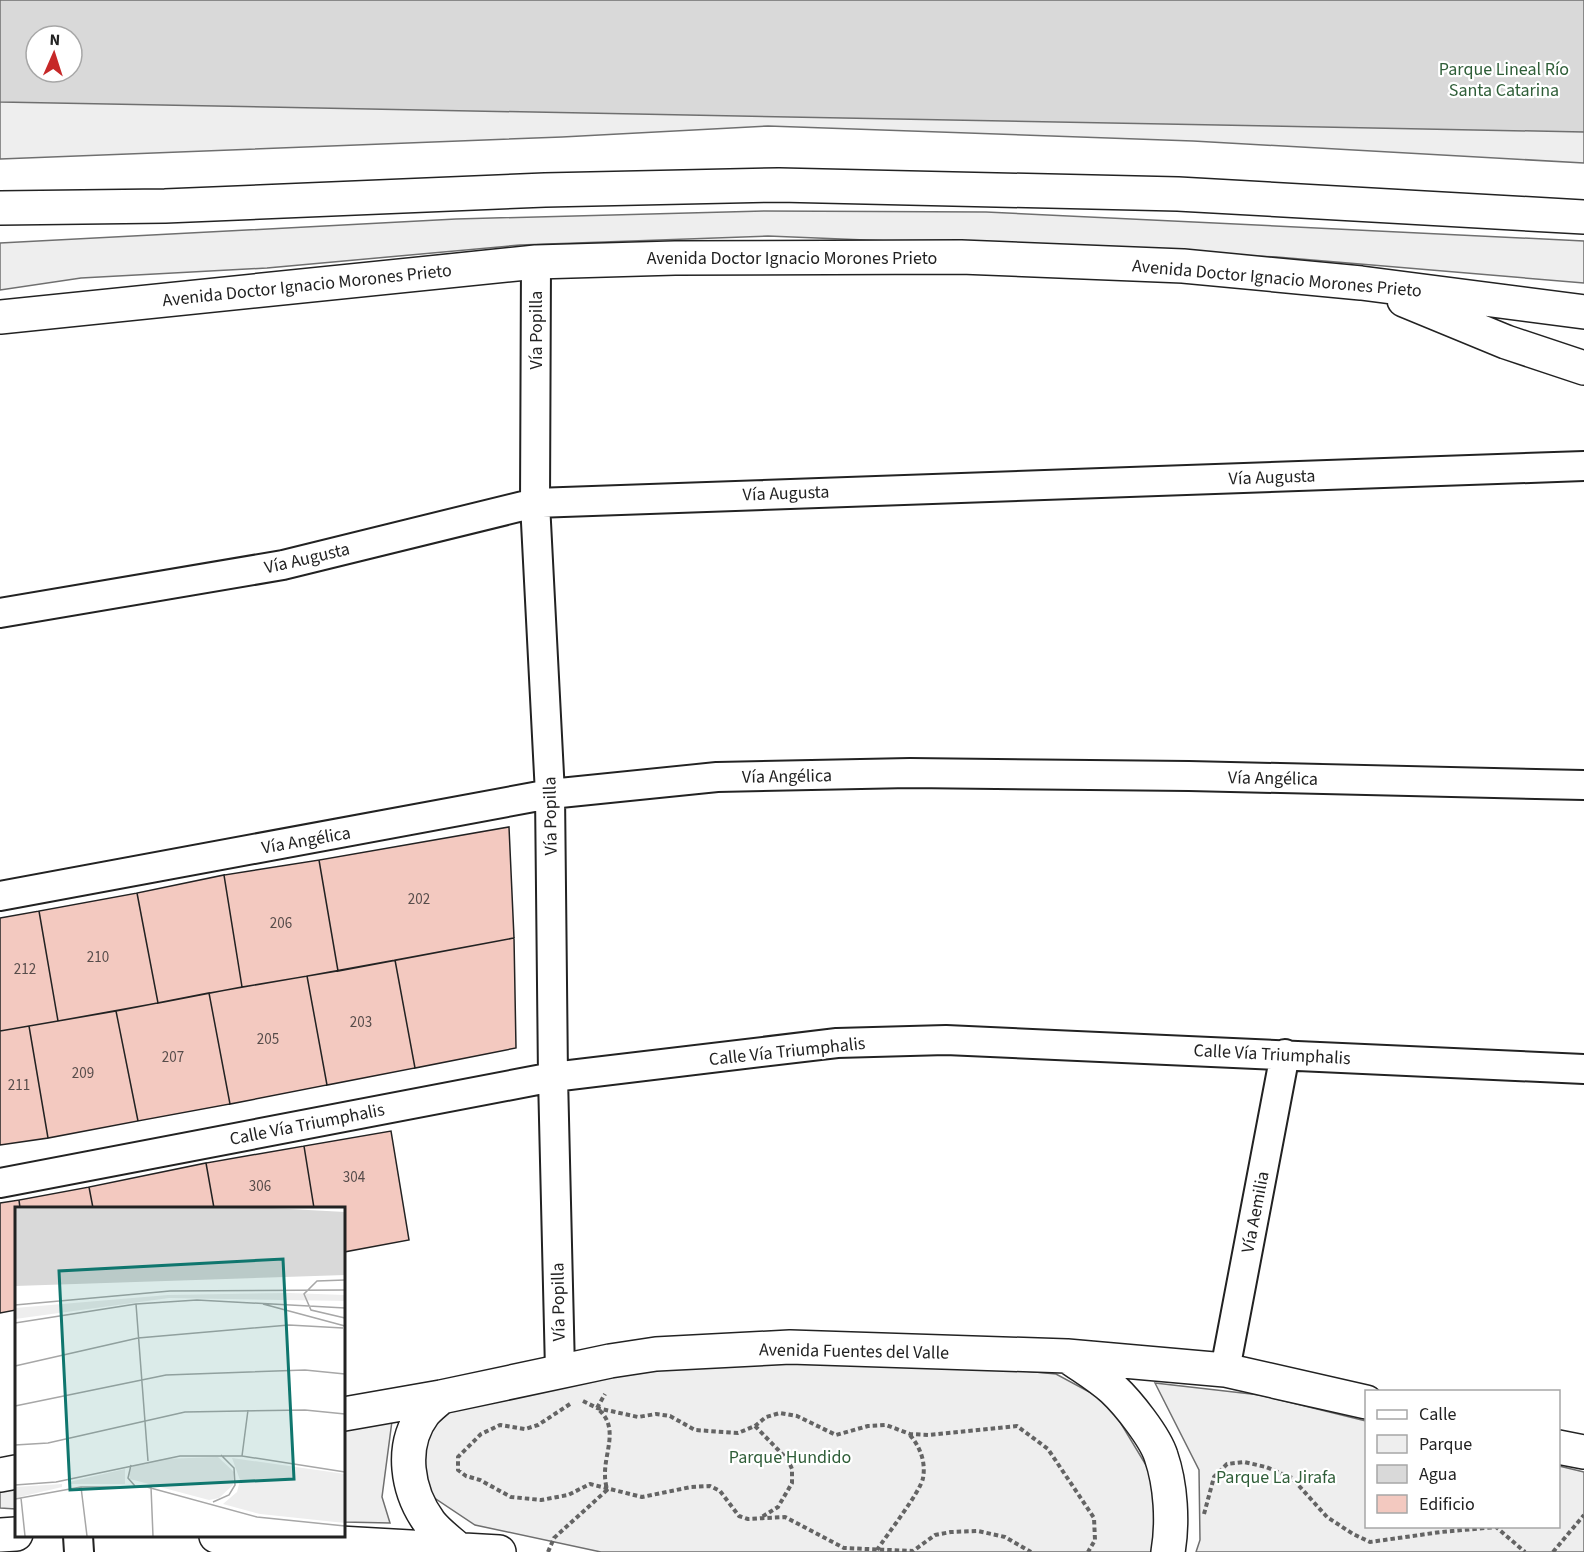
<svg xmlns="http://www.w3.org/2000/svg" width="1584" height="1552" viewBox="0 0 1584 1552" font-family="'Source Sans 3',sans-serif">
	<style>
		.green { fill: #eee; stroke: #6f6f6f; stroke-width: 1.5; fill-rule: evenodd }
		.water { fill: #d9d9d9; stroke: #6f6f6f; stroke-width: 1.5; fill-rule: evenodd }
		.building { fill: #f3c9c0; stroke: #222; stroke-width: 1.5 }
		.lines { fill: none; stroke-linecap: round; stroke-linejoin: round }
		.street-casing { stroke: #222; stroke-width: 32 }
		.secondary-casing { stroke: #222; stroke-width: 36 }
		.primary-casing { stroke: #222; stroke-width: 36 }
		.path { stroke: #646464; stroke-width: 4; stroke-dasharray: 4.5 3; stroke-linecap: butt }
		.street { stroke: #fff; stroke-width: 28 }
		.secondary { stroke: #fff; stroke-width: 33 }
		.primary { stroke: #fff; stroke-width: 33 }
		.labels { text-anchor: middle; stroke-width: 4.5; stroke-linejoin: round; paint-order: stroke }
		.number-label { font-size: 15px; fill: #564c4a }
		.park-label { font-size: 18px; fill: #2f5e38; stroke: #fff }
		.street-label { font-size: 18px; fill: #222; stroke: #fff }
		.inset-road { fill: none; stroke: #a7a7a7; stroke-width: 1.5 }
		.view { fill: #0f766e; fill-opacity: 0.15; stroke: #0f766e; stroke-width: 3 }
		.inset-edge { fill: none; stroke: #222; stroke-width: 3 }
	</style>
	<rect width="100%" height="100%" fill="#fff"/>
	<!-- green -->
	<path class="green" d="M0,0H1584V163L1193,141L768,126L562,137L0,159ZM36,36H72V72H36Z
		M764,211L986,212L1584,241V283L1277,257L768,236L520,245L267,268L81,278L0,290V243L456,219Z
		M655,1362L939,1363L1056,1374L1108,1402L1158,1485L1153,1552H601L475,1525L430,1495L422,1469L424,1433L459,1405Z
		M1155,1383L1260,1395L1366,1421V1526H1558L1559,1466L1584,1472V1552H1196L1200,1540L1199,1470Z
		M392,1421L382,1497L390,1523L344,1522V1430Z
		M16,1488V1509L0,1508V1491Z"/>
	<!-- water -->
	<path class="water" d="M0,0H1584V132L0,102ZM36,36H72V72H36Z"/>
	<!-- building -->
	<path class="building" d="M509,827L514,938L338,971L319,860Z
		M319,860L338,971L242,987L224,875Z
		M224,875L242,987L158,1003L137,893Z
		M137,893L158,1003L58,1021L39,911Z
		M39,911L58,1021L0,1031V918Z
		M514,938L516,1048L415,1068L395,960Z
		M395,960L415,1068L327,1085L307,976Z
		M307,976L327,1085L230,1104L209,993Z
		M209,993L230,1104L138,1121L116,1011Z
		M116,1011L138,1121L48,1138L29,1026Z
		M29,1026L48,1138L0,1145V1031Z
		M391,1131L409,1240L344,1252V1208H314L304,1146Z
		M304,1146L314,1208H214L206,1163Z
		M206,1163L214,1208H93L89,1187Z
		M89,1187L93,1208H20L19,1200Z
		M19,1200L20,1208H16V1310L0,1313V1203Z"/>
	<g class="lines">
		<defs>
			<path id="street" d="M536,262L535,503L550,794L553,1077L560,1370
				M0,613L283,565L535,503L1584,466
				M0,896L550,794L717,777L910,773L1189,776L1584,785
				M0,1183L553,1077L837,1043L946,1040L1584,1069
				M1225,1370L1285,1054
				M78,1536L79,1552"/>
			<path id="secondary" d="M1069,1357C1083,1367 1100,1377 1113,1389C1128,1403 1155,1437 1161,1456C1171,1485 1173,1523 1168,1552
				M441,1397C436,1402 429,1407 424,1413C399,1446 407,1492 430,1523C438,1533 449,1541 458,1549
				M344,1414L441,1397L610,1361L656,1354L790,1347L1067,1356L1225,1370L1366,1402
				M1558,1447L1584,1452
				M0,1475L16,1472
				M0,1535L16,1534
				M216,1536L499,1552"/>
			<path id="primary" d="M0,208L165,206L545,190L779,185L1178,194L1584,217
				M1404,300L1506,342L1584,368
				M0,317L536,262L675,258L961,257L1183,266L1361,283L1584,312"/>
		</defs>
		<!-- street casing -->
		<use href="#street" class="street-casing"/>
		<!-- secondary casing -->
		<use href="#secondary" class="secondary-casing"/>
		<!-- primary casing -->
		<use href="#primary" class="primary-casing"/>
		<!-- path -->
		<path class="path" d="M583,1401L597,1408L638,1417L656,1414L670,1416L695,1430L738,1433L755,1426L766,1417L780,1413L797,1416L836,1435L868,1426L886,1425L910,1434L928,1435L1017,1426L1048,1449L1094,1518L1095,1540L1088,1552
			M570,1404L538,1425L525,1429L500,1425L481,1434L458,1457V1470L466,1476L480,1480L511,1497L541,1500L568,1495L590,1484L642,1497L691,1487L710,1486L720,1491L739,1516L748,1519L785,1517L844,1548L913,1551L935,1535L951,1532L978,1531L1005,1537L1031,1552
			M597,1408L605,1394
			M755,1426L788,1460L792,1469V1483L778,1507L760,1518
			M1204,1514L1214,1477L1227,1464L1244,1462L1266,1467L1292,1478L1327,1517L1353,1534L1370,1542L1441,1532L1496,1527L1525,1552
			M877,1550C886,1536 921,1491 923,1478C926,1462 920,1446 909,1434
			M548,1552L554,1538L607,1490C606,1485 605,1480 605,1476C604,1452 620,1428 598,1409
			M1553,1552L1584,1515"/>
		<!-- street -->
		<use href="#street" class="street"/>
		<!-- secondary -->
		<use href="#secondary" class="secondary"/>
		<!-- primary -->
		<use href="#primary" class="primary"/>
	</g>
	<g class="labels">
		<!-- number labels -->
		<g class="number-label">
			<text x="419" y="904">202</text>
			<text x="281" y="928">206</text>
			<text x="98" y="962">210</text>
			<text x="25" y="974">212</text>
			<text x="361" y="1027">203</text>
			<text x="268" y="1044">205</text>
			<text x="173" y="1062">207</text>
			<text x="83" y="1078">209</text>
			<text x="19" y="1090">211</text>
			<text x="354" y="1182">304</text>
			<text x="260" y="1191">306</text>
		</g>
		<!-- park labels -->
		<g class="park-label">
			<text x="1504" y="75">Parque Lineal Río<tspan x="1504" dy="21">Santa Catarina</tspan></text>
			<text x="790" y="1463">Parque Hundido</text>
			<text x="1276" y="1483">Parque La Jirafa</text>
		</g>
		<!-- street labels -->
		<g class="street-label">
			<text x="792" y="264">Avenida Doctor Ignacio Morones Prieto</text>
			<text transform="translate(1277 278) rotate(5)" y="6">Avenida Doctor Ignacio Morones Prieto</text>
			<text transform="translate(307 285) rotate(-6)" y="6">Avenida Doctor Ignacio Morones Prieto</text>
			<text transform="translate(536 330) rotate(-90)" y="6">Vía Popilla</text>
			<text transform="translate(1272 477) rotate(-2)" y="6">Vía Augusta</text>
			<text transform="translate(786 493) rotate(-2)" y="6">Vía Augusta</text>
			<text transform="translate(307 558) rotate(-13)" y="6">Vía Augusta</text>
			<text transform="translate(787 776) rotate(-1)" y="6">Vía Angélica</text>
			<text transform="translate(1273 778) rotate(1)" y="6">Vía Angélica</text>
			<text transform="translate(550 816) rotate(-91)" y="6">Vía Popilla</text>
			<text transform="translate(306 840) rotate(-10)" y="6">Vía Angélica</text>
			<text transform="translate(787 1051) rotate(-6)" y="6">Calle Vía Triumphalis</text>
			<text transform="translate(1272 1054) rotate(3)" y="6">Calle Vía Triumphalis</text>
			<text transform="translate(307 1124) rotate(-11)" y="6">Calle Vía Triumphalis</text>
			<text transform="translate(1255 1212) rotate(-79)" y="6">Vía Aemilia</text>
			<text transform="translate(558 1302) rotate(-91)" y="6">Vía Popilla</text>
			<text transform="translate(854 1351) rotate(1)" y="6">Avenida Fuentes del Valle</text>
		</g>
	</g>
	<!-- overview -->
	<g transform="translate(15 1207)">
		<rect width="330" height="330" fill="#fff"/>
		<path d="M274,86L330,88V94L154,91L0,112V101L153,88ZM203,250L219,265L218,278L204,291L194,293L115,272L114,263L119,259L147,252ZM217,251L330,267V316L245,307L208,297L222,285L225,273ZM110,262V277H55L54,275ZM47,277V280L0,291V280Z" fill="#eee"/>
		<path d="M257,1L330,5V68L0,79V2Z" fill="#d9d9d9"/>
		<path class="inset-road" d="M330,73L302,74L289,87L296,103L330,111M121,97L133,254M248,97L330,119M0,98L155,84L330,83M0,116L121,97L182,93L330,101M0,159L123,131L274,118L328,121M0,199L151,168L290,163L330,167M0,238L33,236L170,205L290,203L330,207M227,249L233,203M116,258L113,271L120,279M0,278L41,275L165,249H227L330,265M66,280L72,329M136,280L138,329M6,291L10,329M0,292L66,280H132L242,310L330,319M198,295L214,288L220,278L219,261L206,248"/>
		<path class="view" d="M268,52L279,272L55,283L44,64Z"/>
		<rect width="330" height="330" class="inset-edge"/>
	</g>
	<!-- legend -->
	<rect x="1365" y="1390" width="195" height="138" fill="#ffffff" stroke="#a7a7a7" stroke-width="1.5"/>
	<rect x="1377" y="1410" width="30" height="9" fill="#ffffff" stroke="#a7a7a7" stroke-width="1.5"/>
	<text x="1419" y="1420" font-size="18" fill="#222222">Calle</text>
	<rect x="1377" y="1435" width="30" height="18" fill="#eeeeee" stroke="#a7a7a7" stroke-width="1.5"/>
	<text x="1419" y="1450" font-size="18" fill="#222222">Parque</text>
	<rect x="1377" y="1465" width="30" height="18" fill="#d9d9d9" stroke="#a7a7a7" stroke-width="1.5"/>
	<text x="1419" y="1480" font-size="18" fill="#222222">Agua</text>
	<rect x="1377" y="1495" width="30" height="18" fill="#f3c9c0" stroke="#a7a7a7" stroke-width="1.5"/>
	<text x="1419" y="1510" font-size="18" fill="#222222">Edificio</text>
	<!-- north arrow -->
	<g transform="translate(54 54) rotate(3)"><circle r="28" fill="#ffffff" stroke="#a7a7a7" stroke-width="1.5"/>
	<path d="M0-4.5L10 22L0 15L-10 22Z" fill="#c62828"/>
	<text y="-9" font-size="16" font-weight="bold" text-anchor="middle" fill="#222222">N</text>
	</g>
</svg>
